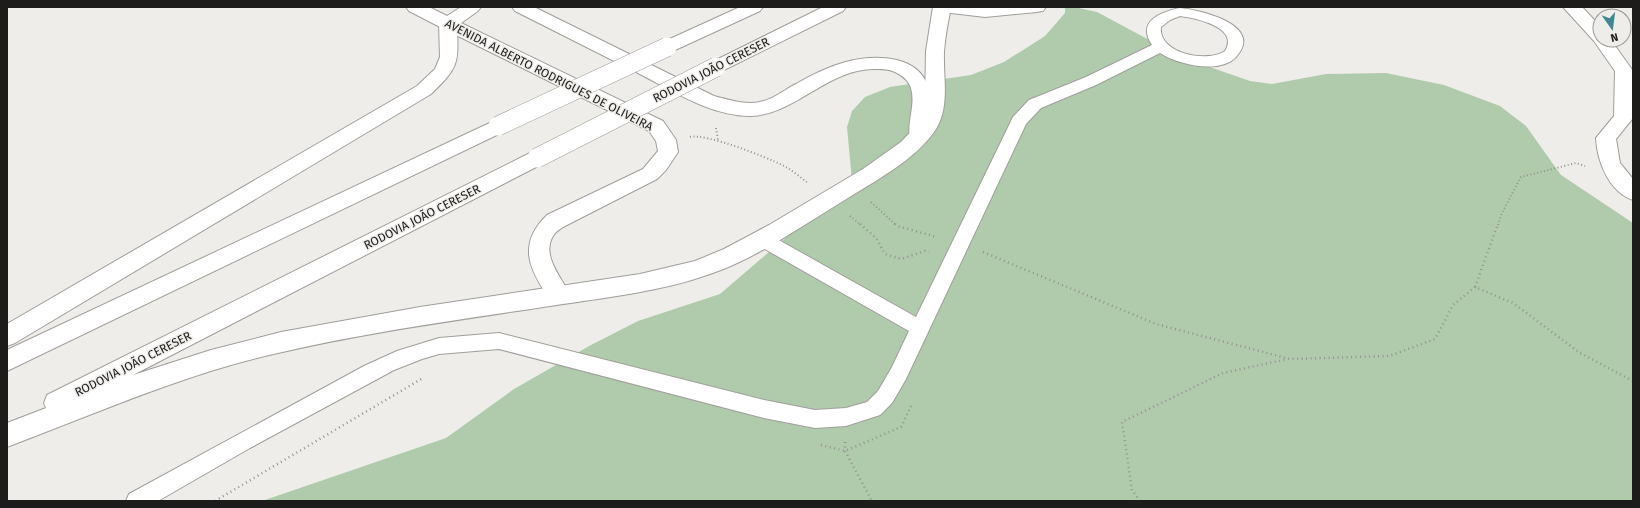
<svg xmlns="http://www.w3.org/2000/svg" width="1640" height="508" viewBox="0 0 1640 508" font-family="'Fira Sans',sans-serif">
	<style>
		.green { fill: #afcbac }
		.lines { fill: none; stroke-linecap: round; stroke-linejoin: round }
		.service-casing { stroke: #a09e9a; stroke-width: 2 }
		.minor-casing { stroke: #a09e9a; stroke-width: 2 }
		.primary-casing { stroke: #a09e9a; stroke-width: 2 }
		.motorway-casing { stroke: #a09e9a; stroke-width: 2 }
		.path-far1 { stroke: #959390; stroke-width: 2; stroke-dasharray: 1 2.5; stroke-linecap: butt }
		.path { stroke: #959390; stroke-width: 2.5; stroke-dasharray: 1 3.5; stroke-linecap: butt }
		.service { fill: #fff; fill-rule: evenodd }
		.minor { fill: #fff; fill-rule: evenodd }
		.primary { fill: #fff; fill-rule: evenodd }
		.motorway { fill: #fff; fill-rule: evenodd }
		.motorway-bridge-casing { stroke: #a09e9a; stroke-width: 20; stroke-linecap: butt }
		.motorway-bridge { stroke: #fff; stroke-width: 19 }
		.labels { text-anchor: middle; stroke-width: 3; stroke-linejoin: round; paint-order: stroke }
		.street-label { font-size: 12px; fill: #1d1c1b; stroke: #efede9 }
	</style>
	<rect width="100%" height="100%" fill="#efede9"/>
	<!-- green -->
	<path class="green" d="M1065,7H1074L1097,12L1181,57L1250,81L1272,84L1326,74L1386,73L1444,85L1500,106L1526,126L1561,175L1633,223V501H262L446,438L514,389L591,345L638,321L720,294L852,181L847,127L852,111L865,97L890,87L971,75L1004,62L1045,36L1065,13Z"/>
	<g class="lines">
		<defs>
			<path id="service" d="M1180,8C1200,10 1265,25 1236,57C1219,75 1177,64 1160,53L1096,85L1041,108L1026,124L906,379L892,403L880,415L846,426L815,428L764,418L499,349L439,354L422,359L394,370L250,448L158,501H126L129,494L364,366L397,351L439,338L499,333L764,400L815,410L846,408L867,402L878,391L892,367L909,331L756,244L753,239L756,234L762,232L768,234L916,317L1013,117L1029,100L1086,77L1152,45C1136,21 1161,12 1180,8ZM1180,16C1195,18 1240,27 1225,51C1207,63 1158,54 1161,27L1170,20Z"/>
			<path id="minor" d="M934,7H1046L1043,11L1037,12L985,17L943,12L937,11Z
				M1563,7H1582L1600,26V40H1611L1633,71V118L1616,139L1620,163L1633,179V200C1609,192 1597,161 1596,138L1614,116L1615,71L1594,41Z"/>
			<path id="primary" d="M406,7H429L447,16L461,7H481L478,11L461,23L663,121L676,140L678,152L666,170L657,179L563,227C560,229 555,232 553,236C541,256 562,278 570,295L567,301L559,304L551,301C530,271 516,245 547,215L643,169L658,151L656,141L649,131L442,28L409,11Z
				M512,7H534L714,96C729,100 748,106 764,101C775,98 786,89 796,84C827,66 861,52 897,60C912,64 922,71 928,86C934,98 933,130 926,142L919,144L912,142C901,124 929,87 895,72C889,69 883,69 877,69C829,67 795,115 751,116C709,116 670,89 634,71C594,51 555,31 515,11Z"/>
			<path id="motorway" d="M740,7H763L760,11L673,51L667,53L661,51L658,47L661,43Z
				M823,7H846L843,11L722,71L716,73L710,71L707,67L710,63Z
				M933,7H951C948,22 945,37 944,52C943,77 950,106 936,129C916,160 873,182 843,201C805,224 767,251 726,268C670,291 609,297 550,306C459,320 368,332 278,353C184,374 97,413 7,447V423L46,408L44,403L47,395L530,153L537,151L544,153L547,158L544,163L133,375L211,350L281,332L420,307L640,274L695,261L724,249L769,225L863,169L901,142L919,123L925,101L926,51Z
				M448,19L454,20L457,24C458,64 460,66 431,94L15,343L7,346V324L417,86L435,69L440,57L439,24L442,20Z
				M498,119L505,121L508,126L505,131L7,371V350Z"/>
		</defs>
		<!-- service casing -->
		<use href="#service" class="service-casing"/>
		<!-- minor casing -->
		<use href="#minor" class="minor-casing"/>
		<!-- primary casing -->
		<use href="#primary" class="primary-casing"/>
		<!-- motorway casing -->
		<use href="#motorway" class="motorway-casing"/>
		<!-- path-far1 -->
		<path class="path-far1" d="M716,128L718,140
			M690,137C706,133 766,157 782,165C791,169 800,177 808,183
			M871,202L896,225
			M850,216L861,225
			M1498,225L1502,213L1521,177L1576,163L1585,166"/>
		<!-- path -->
		<path class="path" d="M860,224L876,238L885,254L901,259L925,251L929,252
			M895,224L897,226L937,237
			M983,252L1156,324L1290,359L1389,356L1435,339L1453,305L1475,287L1513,303L1580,353L1633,381
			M1475,287L1498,224
			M845,442V451L872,501
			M821,445L845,451L901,427L912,404
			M215,501L423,378
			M1140,501L1132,490L1122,422L1223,373L1288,359"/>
		<!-- service -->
		<use href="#service" class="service"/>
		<!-- minor -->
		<use href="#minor" class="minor"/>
		<!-- primary -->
		<use href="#primary" class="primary"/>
		<!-- motorway -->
		<use href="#motorway" class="motorway"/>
		<defs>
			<path id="motorway-bridge" d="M498,126L667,47
				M537,158L716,67"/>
		</defs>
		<!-- motorway-bridge casing -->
		<use href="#motorway-bridge" class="motorway-bridge-casing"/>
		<!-- motorway-bridge -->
		<use href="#motorway-bridge" class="motorway-bridge"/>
	</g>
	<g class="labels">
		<!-- street labels -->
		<g class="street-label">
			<text transform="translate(711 70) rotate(-27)" y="4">RODOVIA JOÃO CERESER</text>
			<text transform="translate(549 75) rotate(27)" y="4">AVENIDA ALBERTO RODRIGUES DE OLIVEIRA</text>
			<text transform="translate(422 217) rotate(-27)" y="4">RODOVIA JOÃO CERESER</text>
			<text transform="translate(133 364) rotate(-27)" y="4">RODOVIA JOÃO CERESER</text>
		</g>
	</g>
	<!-- border -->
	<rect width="1640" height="508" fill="none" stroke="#1d1c1b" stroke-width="16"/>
	<!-- north arrow -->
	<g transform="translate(1612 28) rotate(166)"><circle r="19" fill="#efede9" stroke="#9b9997"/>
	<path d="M0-3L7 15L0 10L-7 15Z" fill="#418693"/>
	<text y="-6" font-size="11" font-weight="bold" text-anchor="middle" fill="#1d1c1b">N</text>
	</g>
</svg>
